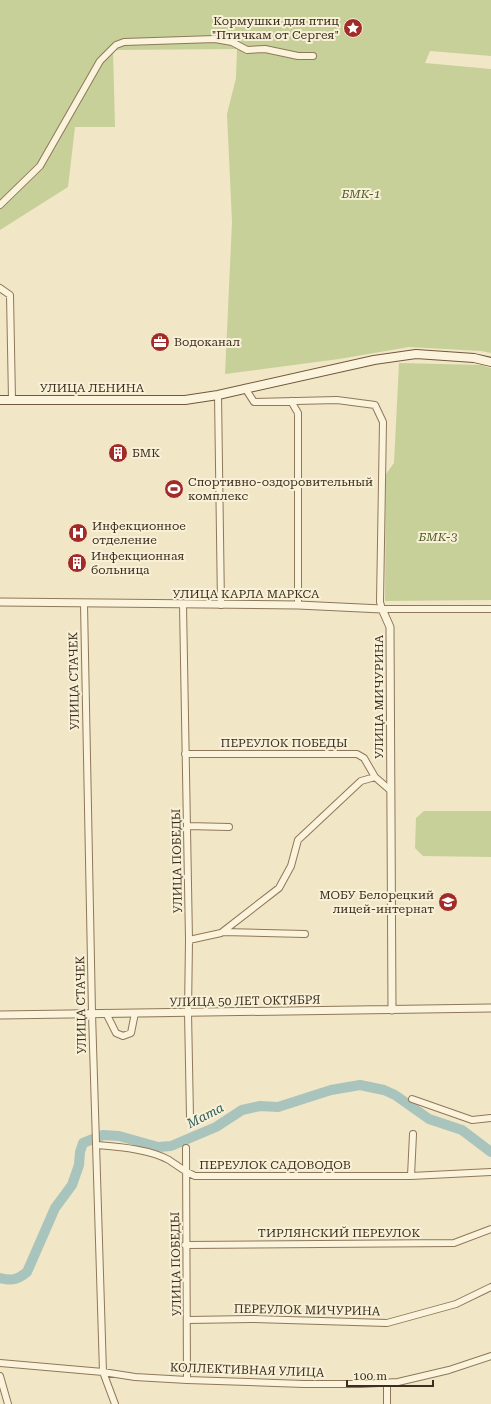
<svg xmlns="http://www.w3.org/2000/svg" width="491" height="1404" viewBox="0 0 491 1404" font-family="'Roboto Serif',serif">
	<style>
		.green { fill: #c7d099 }
		.lines { fill: none; stroke-linecap: round; stroke-linejoin: round }
		.river { stroke: #a8c4bd; stroke-width: 10 }
		.minor-casing { stroke: #8e785a; stroke-width: 8 }
		.tertiary-casing { stroke: #8e785a; stroke-width: 9 }
		.secondary-casing { stroke: #70593d; stroke-width: 10 }
		.minor { stroke: #fbf3db; stroke-width: 6 }
		.tertiary { stroke: #fbf3db; stroke-width: 7 }
		.secondary { stroke: #fbf3db; stroke-width: 8 }
		.labels { text-anchor: middle; stroke-width: 4; stroke-linejoin: round; paint-order: stroke }
		.poi-label { font-size: 12px; fill: #3d2f1f; stroke: #f8f0d7; text-anchor: start }
		.park-label { font-size: 12px; font-style: italic; fill: #4b5b24; stroke: #f8f0d7 }
		.street-label { font-size: 12px; fill: #3d2f1f; stroke: #f8f0d7 }
		.water-label { font-size: 13px; font-style: italic; fill: #2e5e5d; stroke: #f8f0d7 }
	</style>
	<rect width="100%" height="100%" fill="#f1e6c6"/>
	<!-- green -->
	<path class="green" d="M0,0H491V56L430,51L425,63L491,69V353L481,351L409,347L339,359L225,374L232,222L227,114L236,78L237,49L113,50L115,127H75L68,187L0,230Z
		M399,363L481,365L491,368V600L385,601L386,474L394,463Z
		M424,811H491V857L423,856L415,848L416,818Z"/>
	<g class="lines">
		<!-- river -->
		<path class="river" d="M0,1278C12,1281 17,1280 27,1272L55,1208L72,1185L79,1165L80,1152L83,1143L103,1135L119,1136L158,1147L171,1146L216,1127L242,1110L260,1106L278,1107L331,1090L360,1085L384,1090L395,1095L429,1119L462,1130L491,1152"/>
		<defs>
			<path id="minor" d="M0,205L40,166L100,61L116,45L124,42L215,39L232,42L247,50L265,49L298,56H313
				M0,288L10,295L12,400
				M245,388L254,402L337,400L375,405L383,422L380,602L382,609H491
				M218,395L221,605
				M291,401L298,413V605
				M84,604L92,1013L103,1372L115,1404
				M183,605L189,940L188,1012L190,1117
				M185,754H357L364,758L375,777L390,790
				M187,826L229,827
				M223,932L305,934
				M189,940L221,933L279,888L291,866L298,840L361,781L375,777
				M106,1013L116,1033L123,1036L131,1033L135,1013
				M412,1099L472,1120L491,1118
				M96,1145C119,1147 149,1149 169,1160C178,1166 185,1172 195,1176H411L491,1172
				M186,1148L187,1380
				M411,1176L413,1134
				M185,1245L454,1243L491,1229
				M188,1320L252,1319L387,1323L456,1304L491,1287
				M0,1363L103,1372L135,1377L187,1380L304,1384H360L398,1382L449,1370L491,1356
				M0,1376L8,1404
				M387,1404V1383"/>
			<path id="tertiary" d="M0,602L298,605L382,609L390,627L392,1010
				M0,1015L491,1008"/>
			<path id="secondary" d="M0,400H185L218,395L374,360L416,354L474,358L491,362"/>
		</defs>
		<!-- minor casing -->
		<use href="#minor" class="minor-casing"/>
		<!-- tertiary casing -->
		<use href="#tertiary" class="tertiary-casing"/>
		<!-- secondary casing -->
		<use href="#secondary" class="secondary-casing"/>
		<!-- minor -->
		<use href="#minor" class="minor"/>
		<!-- tertiary -->
		<use href="#tertiary" class="tertiary"/>
		<!-- secondary -->
		<use href="#secondary" class="secondary"/>
	</g>
	<!-- icons -->
	<defs>
		<symbol id="sight-disc" viewBox="-11 -11 22 22"><circle r="9.5" fill="#a12b27" stroke="#f8f0d7"/><path d="M0-6L1.8-2.2L6-1.7L2.9 1.2L3.7 5.4L0 3.3L-3.7 5.4L-2.9 1.2L-6-1.7L-1.8-2.2Z" fill="#fff"/></symbol>
		<symbol id="office-disc" viewBox="-11 -11 22 22"><circle r="9.5" fill="#a12b27" stroke="#f8f0d7"/><path d="M-6-3h4V-5.5h4V-3h4V5H-6ZM-1-4.5V-3h2v-1.5ZM-6 0V1H6V0Z" fill="#fff"/></symbol>
		<symbol id="building-disc" viewBox="-11 -11 22 22"><circle r="9.5" fill="#a12b27" stroke="#f8f0d7"/><path d="M-4-6H4V6H1V3H-1V6H-4ZM-2.5-4.3h1.7v1.8h-1.7ZM.8-4.3h1.7v1.8H.8ZM-2.5-1h1.7V.8h-1.7ZM.8-1h1.7V.8H.8Z" fill="#fff"/></symbol>
		<symbol id="stadium-disc" viewBox="-11 -11 22 22"><circle r="9.5" fill="#a12b27" stroke="#f8f0d7"/><path d="M0-5a6.5 5 0 1 0 0 10a6.5 5 0 1 0 0-10ZM-3.5-1.8h7v3.6h-7Z" fill="#fff"/></symbol>
		<symbol id="hospital-disc" viewBox="-11 -11 22 22"><circle r="9.5" fill="#a12b27" stroke="#f8f0d7"/><path d="M-5-5h3v3.5h4V-5h3V5h-3V1.5h-4V5h-3Z" fill="#fff"/></symbol>
		<symbol id="school-disc" viewBox="-11 -11 22 22"><circle r="9.5" fill="#a12b27" stroke="#f8f0d7"/><path d="M0-5L7-2L0 1L-7-2ZM-4 1L0 2.5L4 1V4Q0 6-4 4Z" fill="#fff"/></symbol>
	</defs>
	<g fill-rule="evenodd">
		<use href="#sight-disc" x="342" y="17" width="22" height="22"/>
		<use href="#office-disc" x="149" y="331" width="22" height="22"/>
		<use href="#building-disc" x="107" y="442" width="22" height="22"/>
		<use href="#stadium-disc" x="163" y="478" width="22" height="22"/>
		<use href="#hospital-disc" x="67" y="522" width="22" height="22"/>
		<use href="#building-disc" x="66" y="552" width="22" height="22"/>
		<use href="#school-disc" x="437" y="891" width="22" height="22"/>
	</g>
	<g class="labels">
		<!-- poi labels -->
		<g class="poi-label">
			<text x="339" y="25" text-anchor="end">Кормушки для птиц<tspan x="339" dy="14">"Птичкам от Сергея"</tspan></text>
			<text x="174" y="346">Водоканал</text>
			<text x="132" y="457">БМК</text>
			<text x="188" y="486">Спортивно-оздоровительный<tspan x="188" dy="14">комплекс</tspan></text>
			<text x="92" y="530">Инфекционное<tspan x="92" dy="14">отделение</tspan></text>
			<text x="91" y="560">Инфекционная<tspan x="91" dy="14">больница</tspan></text>
			<text x="434" y="899" text-anchor="end">МОБУ Белорецкий<tspan x="434" dy="14">лицей-интернат</tspan></text>
		</g>
		<!-- park labels -->
		<g class="park-label">
			<text x="361" y="198">БМК-1</text>
			<text x="438" y="541">БМК-3</text>
		</g>
		<!-- street labels -->
		<g class="street-label">
			<text x="92" y="392">УЛИЦА ЛЕНИНА</text>
			<text x="246" y="598">УЛИЦА КАРЛА МАРКСА</text>
			<text transform="translate(74 681) rotate(-91)" y="4">УЛИЦА СТАЧЕК</text>
			<text transform="translate(379 697) rotate(-90)" y="4">УЛИЦА МИЧУРИНА</text>
			<text x="284" y="747">ПЕРЕУЛОК ПОБЕДЫ</text>
			<text transform="translate(177 861) rotate(-91)" y="4">УЛИЦА ПОБЕДЫ</text>
			<text transform="translate(245 1001) rotate(-1)" y="4">УЛИЦА 50 ЛЕТ ОКТЯБРЯ</text>
			<text transform="translate(81 1005) rotate(-91)" y="4">УЛИЦА СТАЧЕК</text>
			<text x="275" y="1169">ПЕРЕУЛОК САДОВОДОВ</text>
			<text x="339" y="1237">ТИРЛЯНСКИЙ ПЕРЕУЛОК</text>
			<text transform="translate(176 1264) rotate(-91)" y="4">УЛИЦА ПОБЕДЫ</text>
			<text transform="translate(307 1310) rotate(1)" y="4">ПЕРЕУЛОК МИЧУРИНА</text>
			<text transform="translate(247 1370) rotate(2)" y="4">КОЛЛЕКТИВНАЯ УЛИЦА</text>
		</g>
		<!-- water labels -->
		<g class="water-label">
			<text transform="translate(205 1115) rotate(-27)" y="5">Мата</text>
		</g>
	</g>
	<!-- scale -->
	<path d="M347 1380v6h86v-6" fill="none" stroke="#3d2f1f" stroke-width="2"/>
	<text x="353" y="1380" font-size="12" fill="#3d2f1f" stroke="#f8f0d7" stroke-width="3" paint-order="stroke">100 m</text>
</svg>
